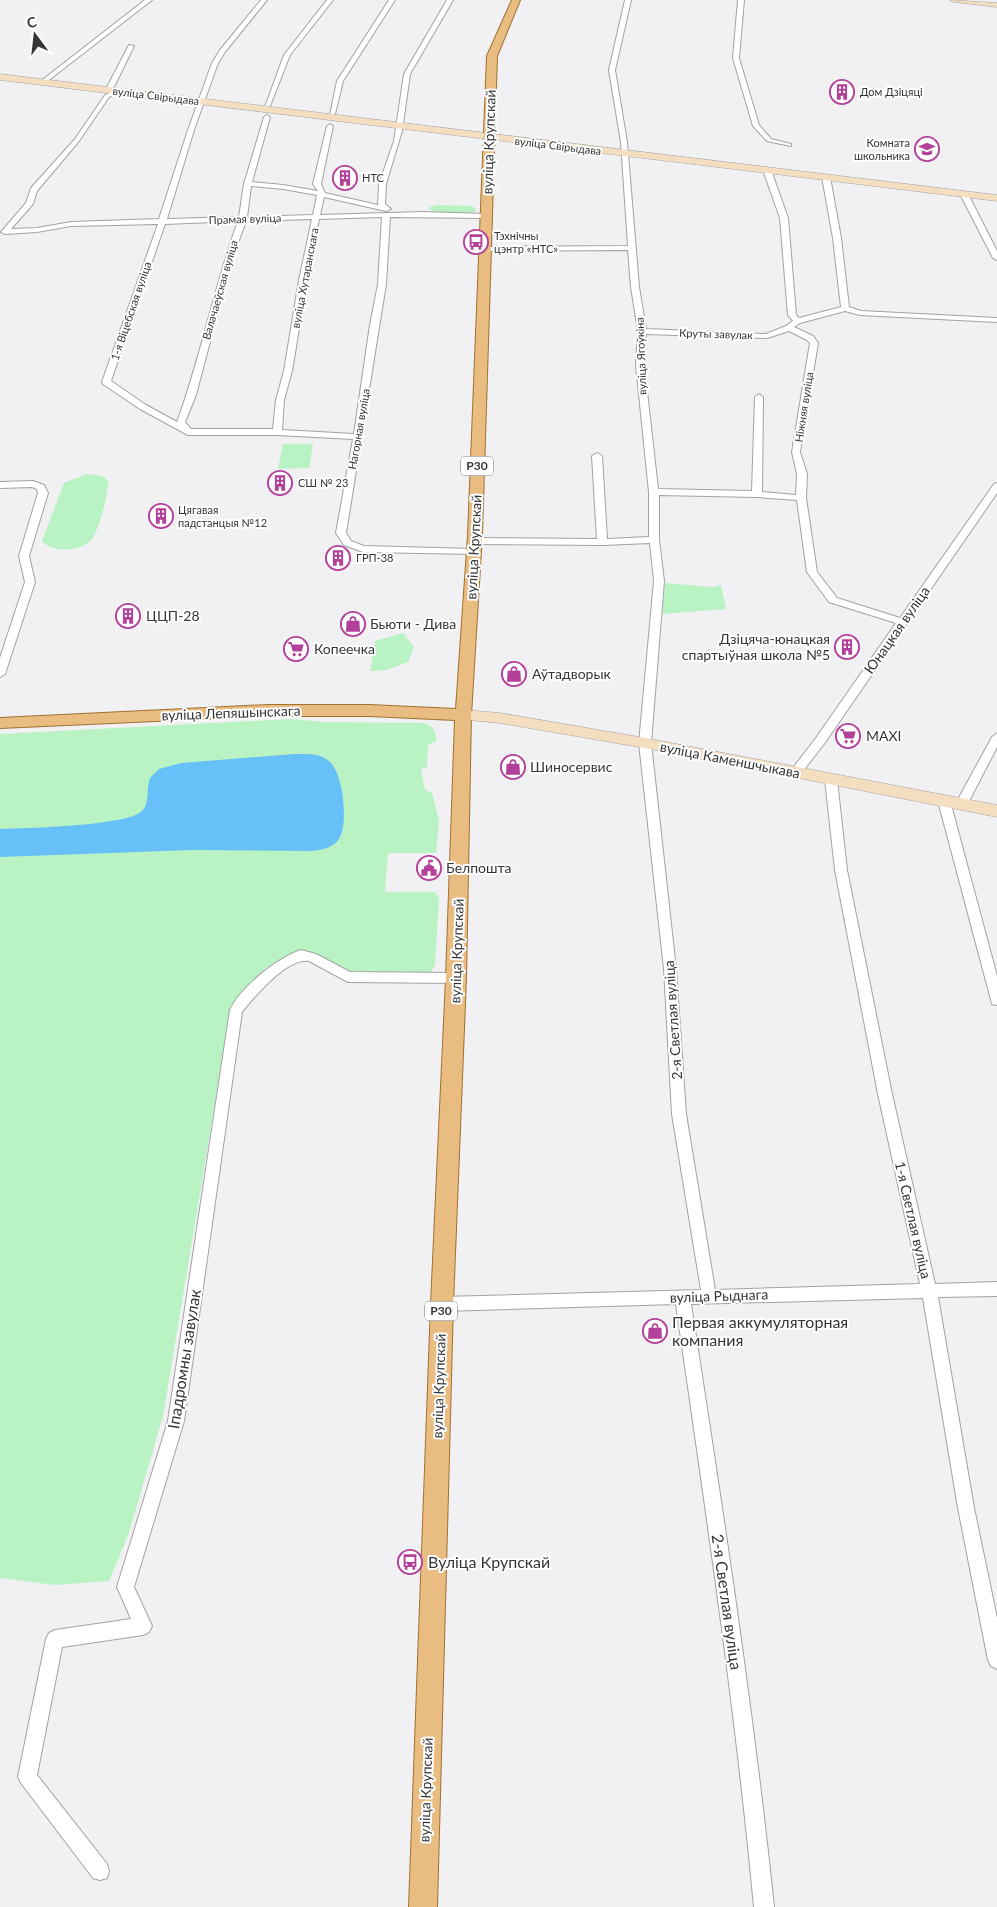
<svg xmlns="http://www.w3.org/2000/svg" width="997" height="1907" viewBox="0 0 997 1907" font-family="Lato,sans-serif">
	<style>
		.green { fill: #b9f2c3 }
		.water { fill: #68c0f9 }
		.lines { fill: none; stroke-linecap: round; stroke-linejoin: round }
		.street-casing { stroke: #a2a2a5; stroke-width: 2 }
		.secondary-casing { stroke: #a2a2a5; stroke-width: 1 }
		.primary-casing { stroke: #a17131; stroke-width: 2 }
		.street { fill: #fff; fill-rule: evenodd }
		.secondary { fill: #f4dec0; fill-rule: evenodd }
		.primary { fill: #e9bd82; fill-rule: evenodd }
		.labels { text-anchor: middle; stroke-width: 4; stroke-linejoin: round; paint-order: stroke }
		.far-poi-label { font-size: 11px; fill: #353637; stroke: #fff; text-anchor: start }
		.far-street-label { font-size: 11px; fill: #353637; stroke: #fff }
		.shield { fill: #fff; stroke: #727273; stroke-width: 1 }
		.shield-label { font-size: 12px; font-weight: bold; fill: #353637 }
		.street-label { font-size: 14px; fill: #353637; stroke: #fff }
		.poi-label { font-size: 14px; fill: #353637; stroke: #fff; text-anchor: start }
		.near-poi-label { font-size: 16px; fill: #353637; stroke: #fff; text-anchor: start }
		.near-street-label { font-size: 16px; fill: #353637; stroke: #fff }
	</style>
	<rect width="100%" height="100%" fill="#f1f1f4"/>
	<!-- green -->
	<path class="green" d="M437,205L472,206L477,210C468,217 446,212 434,211L429,209L430,207Z
		M283,444H313L309,468L278,469Z
		M87,474L103,476L108,481C109,493 99,529 92,539C82,552 52,553 42,541L64,483Z
		M665,583L713,587L721,585L726,609L662,614Z
		M403,633L414,647L408,662L387,670L370,671L375,641Z
		M291,719L324,722L423,723C434,726 435,730 437,741L428,745L427,768H421L425,790L432,793L439,821L436,853H388L385,892H435L439,898L435,965L431,972L424,977L357,979L317,961L290,960L233,1008L229,1018L163,1416L129,1533L109,1581L55,1585L0,1578V734Z"/>
	<!-- water -->
	<path class="water" d="M295,754C307,754 320,753 329,761C343,772 349,823 339,839C333,848 321,850 311,851L192,850L0,857V829C25,828 128,826 142,811C150,803 146,788 150,778L159,769L181,763Z"/>
	<g class="lines">
		<defs>
			<path id="street" d="M145,0H152L45,83H41V81Z
				M261,0H267L225,52L218,63L194,130L167,219L239,217L244,184L264,117L267,115L270,117L252,182L283,185L318,191L313,184L327,126L330,124L333,126L321,184L325,193L378,205L379,184L394,141L404,74L447,0H453L410,74L402,131L386,184L385,204L391,209L386,211L324,197L320,215L423,212L486,214L490,216L486,218L390,217L386,284L346,533L351,541L364,546L474,549L477,550V554L363,552L344,545L336,533L353,439L277,435H188L140,409L103,384L102,382L158,224L71,226L37,232L5,234L1,232L26,203L31,188L75,139L105,95L116,90L119,92L109,97L79,141L37,191L33,204L11,229L37,228L71,222L159,219L188,130L212,63L220,50ZM251,186L283,189L317,195L313,215L247,217ZM382,217L378,284L370,325L354,434L282,430L284,400L292,371L307,280L319,219ZM312,219L299,280L284,371L276,400L273,429H191L185,422L196,395L230,265L246,221ZM238,221C214,287 201,357 177,422L146,405L111,381L165,224Z
				M327,0H333L290,55L270,106L265,107L284,55Z
				M389,0H395L343,81L335,114L330,115L337,81Z
				M625,0H631L615,70L627,142L639,287L646,329L766,334L786,326L793,321L788,315L780,218L763,170L767,168L771,170L788,218L796,315L799,318L841,307L833,238L822,177L826,175L830,177L841,238L849,307L861,311L997,318V322L860,315L845,311L800,323L794,327L813,336L818,343L800,452L807,474L806,498L817,572L837,598L900,618L994,484L997,483V493L824,744L799,776L795,777L789,773L816,738L896,623L829,602L807,572L797,500L757,497L659,495V540L664,581L651,743L676,969L686,1114L715,1290L920,1284L878,1094L835,870L825,780L831,776L837,780L847,870L892,1094L935,1284L997,1282V1296L938,1297L974,1508L997,1618V1669L991,1666L988,1660L958,1508L923,1298L691,1304C722,1505 753,1705 774,1907H754C735,1704 705,1506 676,1304L442,1311L437,1309L435,1304L437,1299L442,1297L701,1290L672,1114L664,969L639,743L654,581L650,543L602,545L474,544L469,541L474,538L597,539L592,456L597,453L602,456L607,539L649,537V492L636,365L638,331L631,287L628,250L485,251L481,249L485,247L628,246L621,142L609,70ZM789,331L807,340L810,343L792,452L797,474L796,495L762,492L763,397L759,394L755,397L752,491L658,489L644,365L646,334L767,338Z
				M738,0H744L739,58L759,125L771,139L791,144V146L767,141L753,126L733,58Z
				M129,45L134,46L115,85L109,91H105Z
				M961,192L968,194L997,251V260L993,258L960,194Z
				M33,481L44,485L48,493L29,556L35,582L5,674L0,677V658L25,582L19,556L38,493L37,489L32,487L0,488V482Z
				M997,733V747L967,805L965,808H957L955,805L992,737Z
				M944,797L950,801L997,976V1005L992,1004L991,1000L938,801Z
				M301,950L316,954L350,972L456,973L460,975L462,978L460,981L456,983L348,982L309,961C288,957 255,996 242,1012L184,1421L134,1587L152,1626L149,1632L143,1635L62,1647L37,1775L107,1864L109,1871L107,1878L100,1880L93,1878L21,1783L18,1777L46,1639L49,1633L55,1630L131,1619L117,1587L168,1421L230,1010C241,987 277,958 301,950Z"/>
			<path id="secondary" d="M950,0L997,3V7L954,2Z
				M0,74L997,195V201L0,80Z
				M463,710L500,713L645,738L997,805V817L645,748L500,723L458,719L455,715L458,711Z"/>
			<path id="primary" d="M512,0H520L497,56L482,535L471,715L466,978L453,1304L437,1907H409L431,1304L446,978L455,720L370,716H268L0,728V718L268,705H370L456,709L468,535L487,56Z"/>
		</defs>
		<!-- street casing -->
		<use href="#street" class="street-casing"/>
		<!-- secondary casing -->
		<use href="#secondary" class="secondary-casing"/>
		<!-- primary casing -->
		<use href="#primary" class="primary-casing"/>
		<!-- street -->
		<use href="#street" class="street"/>
		<!-- secondary -->
		<use href="#secondary" class="secondary"/>
		<!-- primary -->
		<use href="#primary" class="primary"/>
	</g>
	<!-- icons -->
	<defs>
		<symbol id="building-ring" viewBox="-11 -11 22 22"><circle r="9.5" fill="#fff" stroke="#b34099" stroke-width="1.5"/><path d="M-4-6H4V6H1V3H-1V6H-4ZM-2.5-4.3h1.7v1.8h-1.7ZM.8-4.3h1.7v1.8H.8ZM-2.5-1h1.7V.8h-1.7ZM.8-1h1.7V.8H.8Z" fill="#b34099"/></symbol>
		<symbol id="school-ring" viewBox="-11 -11 22 22"><circle r="9.5" fill="#fff" stroke="#b34099" stroke-width="1.5"/><path d="M0-5L7-2L0 1L-7-2ZM-4 1L0 2.5L4 1V4Q0 6-4 4Z" fill="#b34099"/></symbol>
		<symbol id="bus-ring" viewBox="-11 -11 22 22"><circle r="9.5" fill="#fff" stroke="#b34099" stroke-width="1.5"/><path d="M-5-6H5V4H4V6H2V4H-2V6H-4V4H-5ZM-3.5-4V0h7V-4ZM-3.5 1.2v1.5H-2V1.2ZM2 1.2v1.5H3.5V1.2Z" fill="#b34099"/></symbol>
		<symbol id="shop-ring" viewBox="-11 -11 22 22"><circle r="9.5" fill="#fff" stroke="#b34099" stroke-width="1.5"/><path d="M-5-2.5h2.3a2.7 3.5 0 0 1 5.4 0H5L5.5 6h-11ZM-1.5-2.5h3a1.5 2.3 0 0 0-3 0Z" fill="#b34099"/></symbol>
		<symbol id="supermarket-ring" viewBox="-11 -11 22 22"><circle r="9.5" fill="#fff" stroke="#b34099" stroke-width="1.5"/><path d="M-6-5.5h2.5l.6 2H6L4.5 2H-2.5L-4.4-4H-6ZM-1.5 3.2a1.3 1.3 0 1 0 .1 0ZM3 3.2a1.3 1.3 0 1 0 .1 0Z" fill="#b34099"/></symbol>
		<symbol id="civic-ring" viewBox="-11 -11 22 22"><circle r="9.5" fill="#fff" stroke="#b34099" stroke-width="1.5"/><path d="M-.6-6.5H3V-4.5H.6V-3L4-1V1h2V6H-6V1h2V-1L-.6-3ZM-1.2 2.5V6h2.4V2.5Z" fill="#b34099"/></symbol>
	</defs>
	<g fill-rule="evenodd">
		<use href="#building-ring" x="828" y="78" width="28" height="28"/>
		<use href="#school-ring" x="913" y="135" width="28" height="28"/>
		<use href="#building-ring" x="331" y="164" width="28" height="28"/>
		<use href="#bus-ring" x="462" y="228" width="28" height="28"/>
		<use href="#building-ring" x="266" y="469" width="28" height="28"/>
		<use href="#building-ring" x="147" y="502" width="28" height="28"/>
		<use href="#building-ring" x="324" y="544" width="28" height="28"/>
		<use href="#building-ring" x="114" y="602" width="28" height="28"/>
		<use href="#shop-ring" x="339" y="610" width="28" height="28"/>
		<use href="#building-ring" x="833" y="633" width="28" height="28"/>
		<use href="#supermarket-ring" x="282" y="635" width="28" height="28"/>
		<use href="#shop-ring" x="500" y="660" width="28" height="28"/>
		<use href="#supermarket-ring" x="834" y="722" width="28" height="28"/>
		<use href="#shop-ring" x="499" y="753" width="28" height="28"/>
		<use href="#civic-ring" x="415" y="854" width="28" height="28"/>
		<use href="#shop-ring" x="641" y="1317" width="28" height="28"/>
		<use href="#bus-ring" x="396" y="1548" width="28" height="28"/>
	</g>
	<g class="labels">
		<!-- far-poi labels -->
		<g class="far-poi-label">
			<text x="860" y="96">Дом Дзіцяці</text>
			<text x="910" y="147" text-anchor="end">Комната<tspan x="910" dy="13">школьника</tspan></text>
			<text x="362" y="182">НТС</text>
			<text x="494" y="240">Тэхнічны<tspan x="494" dy="13">цэнтр «НТС»</tspan></text>
			<text x="298" y="487">СШ № 23</text>
			<text x="178" y="514">Цягавая<tspan x="178" dy="13">падстанцыя №12</tspan></text>
			<text x="356" y="562">ГРП-38</text>
		</g>
		<!-- far-street labels -->
		<g class="far-street-label">
			<text transform="translate(156 96) rotate(7)" y="4">вуліца Свірыдава</text>
			<text transform="translate(558 146) rotate(7)" y="4">вуліца Свірыдава</text>
			<text transform="translate(245 219) rotate(-2)" y="4">Прамая вуліца</text>
			<text transform="translate(305 278) rotate(-79)" y="4">вуліца Хутаранскага</text>
			<text transform="translate(220 290) rotate(-74)" y="4">Валачаеўская вуліца</text>
			<text transform="translate(131 311) rotate(-71)" y="4">1-я Віцебская вуліца</text>
			<text transform="translate(716 334) rotate(2)" y="4">Круты завулак</text>
			<text transform="translate(641 356) rotate(-92)" y="4">вуліца Ягоўкіна</text>
			<text transform="translate(804 407) rotate(-81)" y="4">Ніжняя вуліца</text>
			<text transform="translate(359 429) rotate(-80)" y="4">Нагорная вуліца</text>
		</g>
		<!-- shield labels -->
		<g class="shield">
			<rect x="461" y="456.5" width="32" height="19" rx="4"/>
			<rect x="425" y="1301.5" width="32" height="19" rx="4"/>
		</g>
		<g class="shield-label">
			<text x="477" y="470">Р30</text>
			<text x="441" y="1315">Р30</text>
		</g>
		<!-- street labels -->
		<g class="street-label">
			<text transform="translate(489 142) rotate(-88)" y="5">вуліца Крупскай</text>
			<text transform="translate(474 547) rotate(-87)" y="5">вуліца Крупскай</text>
			<text transform="translate(897 630) rotate(-55)" y="5">Юнацкая вуліца</text>
			<text transform="translate(231 713) rotate(-2)" y="5">вуліца Лепяшынскага</text>
			<text transform="translate(730 760) rotate(11)" y="5">вуліца Каменшчыкава</text>
			<text transform="translate(457 951) rotate(-88)" y="5">вуліца Крупскай</text>
			<text transform="translate(673 1020) rotate(-94)" y="5">2-я Светлая вуліца</text>
			<text transform="translate(913 1220) rotate(77)" y="5">1-я Светлая вуліца</text>
			<text transform="translate(719 1296) rotate(-2)" y="5">вуліца Рыднага</text>
			<text transform="translate(439 1386) rotate(-88)" y="5">вуліца Крупскай</text>
			<text transform="translate(426 1790) rotate(-88)" y="5">вуліца Крупскай</text>
		</g>
		<!-- poi labels -->
		<g class="poi-label">
			<text x="146" y="621">ЦЦП-28</text>
			<text x="370" y="629">Бьюти - Дива</text>
			<text x="830" y="644" text-anchor="end">Дзіцяча-юнацкая<tspan x="830" dy="16">спартыўная школа №5</tspan></text>
			<text x="314" y="654">Копеечка</text>
			<text x="532" y="679">Аўтадворык</text>
			<text x="866" y="741">MAXI</text>
			<text x="530" y="772">Шиносервис</text>
			<text x="446" y="873">Белпошта</text>
		</g>
		<!-- near-poi labels -->
		<g class="near-poi-label">
			<text x="672" y="1328">Первая аккумуляторная<tspan x="672" dy="18">компания</tspan></text>
			<text x="428" y="1568">Вуліца Крупскай</text>
		</g>
		<!-- near-street labels -->
		<g class="near-street-label">
			<text transform="translate(184 1359) rotate(-81)" y="6">Іпадромны завулак</text>
			<text transform="translate(727 1602) rotate(82)" y="6">2-я Светлая вуліца</text>
		</g>
	</g>
	<!-- north arrow -->
	<g transform="translate(35 35) rotate(345)" stroke="#ffffff" stroke-width="4" paint-order="stroke">
	<path d="M0-4L9 19L0 12L-9 19Z" fill="#353637"/>
	<text y="-8" font-size="14" font-weight="bold" text-anchor="middle" fill="#353637">С</text>
	</g>
</svg>
